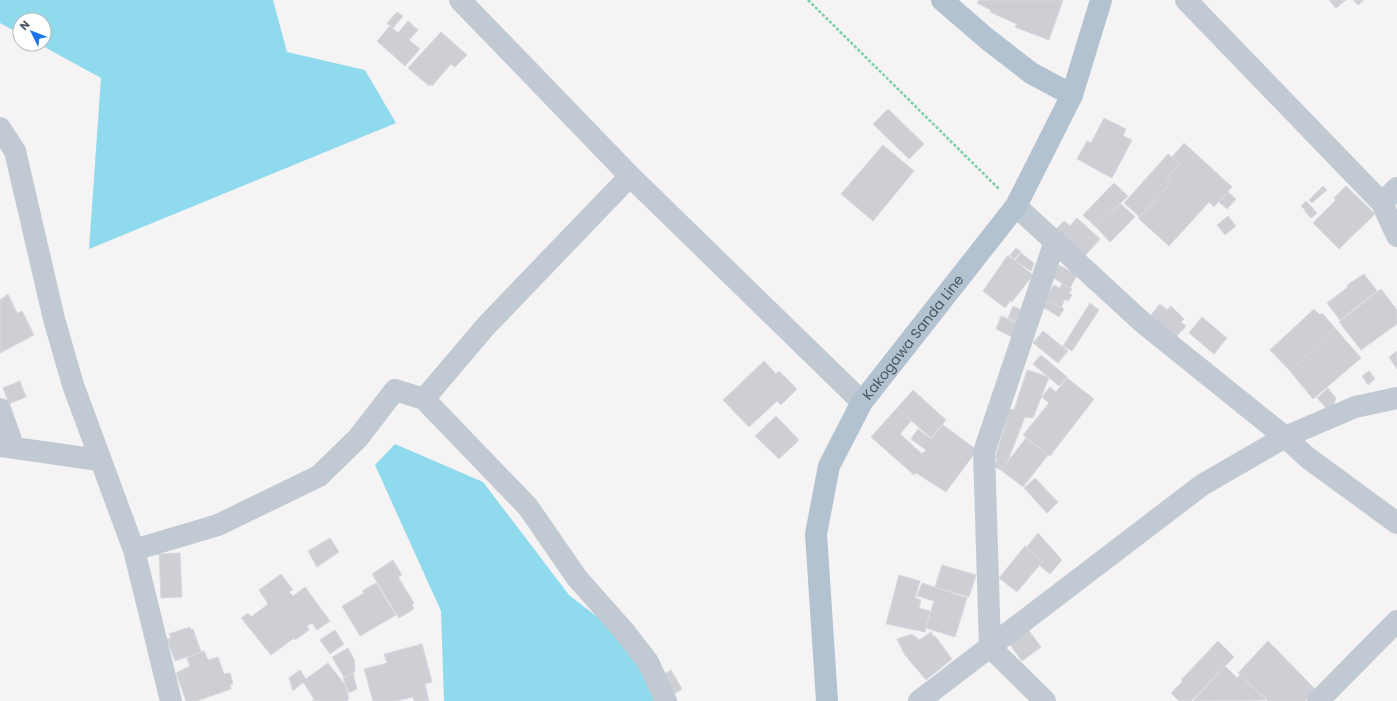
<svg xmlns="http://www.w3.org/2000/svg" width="1397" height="701" viewBox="0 0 1397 701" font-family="Poppins,sans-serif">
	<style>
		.water { fill: #90daee }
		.building { fill: #cdcfd5; stroke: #d7d9de }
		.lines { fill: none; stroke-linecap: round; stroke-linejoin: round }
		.path { stroke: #7ad0a6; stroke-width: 2.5; stroke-dasharray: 3 2; stroke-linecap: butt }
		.minor { stroke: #c1cad2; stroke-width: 22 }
		.major { stroke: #b3c2d1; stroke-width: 22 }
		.labels { text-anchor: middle; stroke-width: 4; stroke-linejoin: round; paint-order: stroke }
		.street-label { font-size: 14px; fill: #4a5661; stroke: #fff }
	</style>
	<rect width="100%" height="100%" fill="#f5f3f3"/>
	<!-- water -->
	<path class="water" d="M0,0H273L287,52L365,70L396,123L89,249L101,78L39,44H44V20H20V34L0,23Z
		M395,444L483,482L569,595L650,658L658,701H444L441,611L375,465Z"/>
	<!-- building -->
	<path class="building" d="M979,0H1063L1049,40L1015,27L1017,24L990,12L991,10L977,3Z
		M1329,0H1346L1336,8Z
		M1353,0H1364L1358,5Z
		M397,12L403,16L393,28L387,23Z
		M408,21L418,30L409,40L420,49L405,66L377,41L390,26L398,33Z
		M441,32L467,55L455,67L451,64L432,86L430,84L429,86L408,68Z
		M888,109L924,144L909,159L873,124Z
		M1104,118L1126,129L1123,136L1132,140L1112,178L1077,159L1087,141L1091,143Z
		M1184,143L1232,187L1214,207L1209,202L1169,246L1138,218L1171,183L1166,179L1180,164L1172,157Z
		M883,145L914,171L873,221L841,194Z
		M1168,154L1180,164L1166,179L1171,183L1140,217L1124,203Z
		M1114,183L1128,196L1096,227L1083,215Z
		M1323,186L1327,190L1312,203L1309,200Z
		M1346,186L1375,214L1339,249L1313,223L1336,200L1334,198Z
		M1228,192L1236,199L1227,209L1219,202Z
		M1306,201L1310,205L1305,210L1301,206Z
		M1120,203L1135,217L1110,242L1096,227Z
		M1310,205L1317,213L1311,218L1304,210Z
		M1228,216L1236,226L1225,235L1217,225Z
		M1077,218L1100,239L1085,256L1056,229L1064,221L1070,226Z
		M1016,248L1021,252L1014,259L1010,255Z
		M1021,253L1034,263L1031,271L1015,260Z
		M1008,255L1033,275L1012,302L1011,300L1005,308L983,291Z
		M1059,265L1077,275L1070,288L1052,277Z
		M1364,274L1377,291L1340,320L1327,303L1348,287L1347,285Z
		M1062,283L1072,289L1069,293L1072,295L1068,301L1065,299L1061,308L1045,299L1054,285L1060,288Z
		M1381,289L1397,310V324L1361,350L1339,322Z
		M8,294L17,313L22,311L34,335L0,353V300Z
		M1047,300L1064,309L1059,317L1043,307Z
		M1090,303L1099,310L1072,351L1063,346Z
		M1160,304L1167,310L1171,306L1184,319L1181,322L1186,326L1176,337L1151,315Z
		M1013,306L1025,312L1020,323L1008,318Z
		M1314,309L1320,315L1322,313L1335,328L1290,371L1270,350Z
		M1001,316L1017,323L1012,337L996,329Z
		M1202,317L1227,338L1214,354L1189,333Z
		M1335,328L1361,358L1313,399L1290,371Z
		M1043,331L1068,351L1058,363L1033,343Z
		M1397,351V369L1389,357Z
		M1041,355L1067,377L1059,386L1033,364Z
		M764,361L776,374L779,371L797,389L781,405L777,401L749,427L723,400Z
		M1027,370L1049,377L1033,418L1025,417L1007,463L1001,470L994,467L997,459L995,458L1010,409L1014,410Z
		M1369,371L1375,379L1368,385L1362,376Z
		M1067,378L1094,399L1050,456L1023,435L1049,403L1042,397L1050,387L1056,392Z
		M20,381L26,397L9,404L3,388Z
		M1328,388L1336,398L1334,404L1327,409L1317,398Z
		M913,390L946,420L931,438L897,408Z
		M897,408L911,421L900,434L922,454L926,450L911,439L918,429L931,439L943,425L977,450L946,492L916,473L914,475L871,437Z
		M776,416L799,440L779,459L755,436Z
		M1026,438L1048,455L1023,487L1001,470Z
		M1035,478L1058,502L1047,513L1024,488Z
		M1038,533L1062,560L1050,574L1039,565L1043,561L1026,548Z
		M330,538L339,552L317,567L308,551Z
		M1025,546L1043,561L1017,592L999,578Z
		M180,553L182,597L161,598L159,554Z
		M393,560L402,575L398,577L414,603L412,605L414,609L399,618L372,574Z
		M942,565L976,575L969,597L935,587Z
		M281,574L293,590L289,592L293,596L305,587L330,621L317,630L312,623L307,626L309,630L295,640L294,638L271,655L241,618L248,613L251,617L268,604L259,590Z
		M899,575L920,581L915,598L921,600L919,608L930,611L925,632L886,624Z
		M376,583L396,615L360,636L342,606L364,593L362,591Z
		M922,583L967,598L955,637L926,628L934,601L917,596Z
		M190,627L191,630L193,629L201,652L175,661L167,639L171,638L169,634Z
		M1027,628L1041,647L1022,661L1008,642Z
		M335,630L344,644L330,654L320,640Z
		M931,632L934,637L935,636L952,659L926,680L905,655L897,639L912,634L919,640Z
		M1218,641L1234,657L1191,701H1179L1171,693L1183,681L1181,680Z
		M1268,641L1316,690L1305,701H1268L1238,673Z
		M422,644L432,682L425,684L429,701H414L413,697L397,701H373L364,669L387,663L384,654Z
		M348,648L354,659L355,672L344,677L332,657Z
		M204,651L208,660L218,657L224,674L230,673L233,684L230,685L231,689L197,701H186L176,673L190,666L187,658Z
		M328,663L345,685L349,699L347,701H312L314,699L303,682L293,691L289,678L300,670L306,679Z
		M1225,666L1237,678L1240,675L1266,700L1193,701Z
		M671,670L682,689L674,694L663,675Z
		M353,673L357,689L349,693L343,678Z"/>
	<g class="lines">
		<!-- path -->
		<path class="path" d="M808,0L999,189"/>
		<!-- minor -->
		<path class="minor" d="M460,0L630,176L862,402
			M1186,0L1382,203L1397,236
			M0,128L15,151L54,319L73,385L134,550L171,701
			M1382,203L1397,188
			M1016,206L1142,322L1285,437L1308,458L1397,523
			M424,399L486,326L630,176
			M0,409L14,448
			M0,446L99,460
			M134,550L218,525L319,476L358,438L395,390L424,399L528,507L577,578L624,631L648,662L666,701
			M919,701L1202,485L1285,437L1355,407L1397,398
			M1045,701L990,647L984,452L1055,241
			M1318,701L1397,621"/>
		<!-- major -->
		<g class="major">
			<path d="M942,0L986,38L1031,73L1072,95"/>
			<path id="s1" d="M827,701L816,534L829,466L862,402L1016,206L1072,95L1101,0"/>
		</g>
	</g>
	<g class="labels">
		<!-- street labels -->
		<g class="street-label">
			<text dy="5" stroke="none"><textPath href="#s1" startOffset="391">Kakogawa Sanda Line</textPath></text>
		</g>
	</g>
	<!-- north arrow -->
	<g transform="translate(32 32) rotate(313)"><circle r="19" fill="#ffffff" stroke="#b7bbc0"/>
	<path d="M0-3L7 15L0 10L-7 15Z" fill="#1a73e8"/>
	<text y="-6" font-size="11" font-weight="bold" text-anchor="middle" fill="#4a5661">N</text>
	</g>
</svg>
